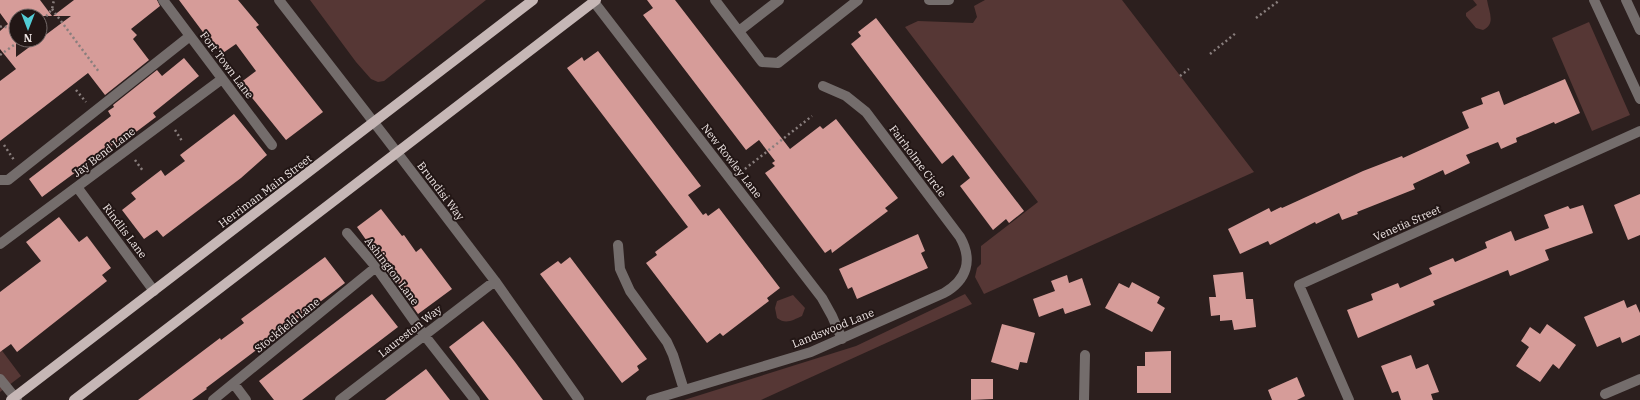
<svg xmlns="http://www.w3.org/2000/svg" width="1640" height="400" viewBox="0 0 1640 400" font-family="'IBM Plex Serif',serif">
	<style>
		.green { fill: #563735 }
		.building { fill: #d69c99 }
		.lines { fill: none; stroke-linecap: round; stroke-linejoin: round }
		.path { stroke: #897e7d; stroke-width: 2.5; stroke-dasharray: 2 3; stroke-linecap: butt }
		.minor { stroke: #746d6c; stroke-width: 10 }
		.major { stroke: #c6b7b6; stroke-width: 10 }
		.labels { text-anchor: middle; stroke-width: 4; stroke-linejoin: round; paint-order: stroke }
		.street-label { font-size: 11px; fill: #eee5e4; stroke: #221615 }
	</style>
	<rect width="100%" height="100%" fill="#2c1f1e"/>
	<!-- green -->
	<path class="green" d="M310,0H486L384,81L378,82L371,79L356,62Z
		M985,0H1122L1254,172L984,294L975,277L977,268L981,264V246L1038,202L905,27L918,21L973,23L977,17L974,6Z
		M1473,0H1487C1489,12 1496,24 1483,30L1476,28L1466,16V13L1477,5Z
		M1589,22L1630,115L1592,131L1552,38Z
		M965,294L972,304L761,400H684L856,346Z
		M793,295L805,308L802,316C793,320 786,325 777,318L775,308L777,301Z
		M0,348L21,376L0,392Z"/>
	<!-- building -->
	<path class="building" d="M0,0H40L52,16H16V57L71,16H53L74,0H157L160,6L131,29L137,35L133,39L149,60L105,95L88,73L0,141V81L16,69L0,49V31L8,24L0,13Z
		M179,0H238L259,25L256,27L323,112L286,140L240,83L256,71L236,44L220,55Z
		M647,0H675L790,149L820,126L823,129L836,119L898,198L885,208L888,211L832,253L831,249L825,253L765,173L775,166L772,163L775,161L759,140L746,150L643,15L653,8Z
		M876,18L1024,211L1009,223L1006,219L993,230L960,186L970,178L953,155L942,164L851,44L861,36L858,32Z
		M598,51L701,186L688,195L703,215L706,213L708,216L719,208L780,288L767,298L769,301L723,336L720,333L707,343L646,263L657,255L655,252L688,227L567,68L582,57L584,61Z
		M184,58L199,76L153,113L156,117L128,138L126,135L42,197L29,179L111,116L108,111L114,107L113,105L157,70L162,76Z
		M1565,79L1580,113L1555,124L1554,122L1516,138L1517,142L1501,149L1498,142L1466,155L1470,163L1445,175L1443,170L1413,184L1415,189L1357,212L1358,214L1342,220L1339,213L1316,224L1315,222L1270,245L1268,241L1240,254L1228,229L1269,208L1271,212L1281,207L1282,208L1363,171L1402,156L1403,158L1469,128L1462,112L1483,104L1481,98L1499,91L1504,105Z
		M234,114L267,155L241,178L163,237L157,230L144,239L122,210L136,199L131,193L161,170L165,176L185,161L180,155Z
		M1640,194V235L1628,240L1614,205Z
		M1583,205L1593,233L1545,250L1549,260L1510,276L1508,270L1433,301L1435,305L1358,338L1347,310L1373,300L1371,294L1398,283L1400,288L1432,274L1429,268L1453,258L1455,262L1487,248L1485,242L1511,231L1515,241L1549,228L1544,215L1568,206L1570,209Z
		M381,209L402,236L404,235L416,252L421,248L452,289L418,314L357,227Z
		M59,217L79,242L87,236L111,268L102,275L107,281L17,352L11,344L0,352V292L41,261L26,242Z
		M918,234L925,251L921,253L928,268L857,299L852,287L848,289L839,269Z
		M325,257L345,283L206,388L207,389L192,400H138L220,338L221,340L244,323L241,319Z
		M570,257L647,359L637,366L639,370L622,383L540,274L558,261L561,264Z
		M1243,272L1246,299H1253L1256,327L1234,330L1232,320L1220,321V315L1211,316L1209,297H1216L1213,275Z
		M1067,275L1069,283L1082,278L1091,305L1065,314L1063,308L1039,317L1033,299L1055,291L1051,281Z
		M1132,282L1160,297L1157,303L1165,308L1152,332L1105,308L1119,283L1129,288Z
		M372,294L398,327L302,400H274L259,381Z
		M1624,300L1627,308L1636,304L1640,313V335L1622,343L1620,337L1597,347L1584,317Z
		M483,321L515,362L543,400H489L449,347Z
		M1002,324L1035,333L1027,363L1020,362L1018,370L991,362Z
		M1547,324L1576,345L1559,369L1553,364L1540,382L1516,366L1529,347L1521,341L1530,327L1540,334Z
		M1171,351V393H1137V366H1145V352Z
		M1411,355L1416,369L1428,364L1439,392L1431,394L1433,400H1401L1398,391L1392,393L1381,366Z
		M426,369L450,400H385Z
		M1297,377L1305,396L1297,400H1272L1268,390Z
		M971,379H993V399L971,400Z"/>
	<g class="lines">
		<!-- path -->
		<path class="path" d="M52,9L99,72
			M1256,18L1280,0
			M40,24L52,9L54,0
			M0,27L2,26L16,30
			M1210,54L1236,33
			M0,55L21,40
			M1180,76L1189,69
			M76,90L86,102
			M175,130L182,141
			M4,145L14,160
			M135,160L143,171
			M741,172L812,116"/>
		<!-- minor -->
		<path class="minor" d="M163,0L272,145
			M279,0L386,138L495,281L579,400
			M715,0L762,62L778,63L858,0
			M929,0H949
			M1594,0L1640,99
			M1626,0L1640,30
			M594,2L822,298L832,316L842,339
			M739,31L779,0
			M0,180H8L190,36
			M77,187L154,291
			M347,233L376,267L425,336L475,400
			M0,244L222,79
			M618,245L620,269L630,291L667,342L673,355L684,390
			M0,379L17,400
			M234,384L246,400
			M1605,394L1640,379
			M213,400L376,267
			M340,400L495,281
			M651,400L811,352L944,293C967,280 973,260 960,237L866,112L846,96L823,86
			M1084,400L1085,355
			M1349,400L1299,285L1640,131"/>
		<!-- major -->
		<path class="major" d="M11,400L533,0
			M74,400L596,0"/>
	</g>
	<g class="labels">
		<!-- street labels -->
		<g class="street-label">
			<text transform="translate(227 65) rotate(53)" y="4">Fort Town Lane</text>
			<text transform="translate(104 152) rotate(-37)" y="4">Jay Bend Lane</text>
			<text transform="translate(732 161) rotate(52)" y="4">New Rowley Lane</text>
			<text transform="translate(918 161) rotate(53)" y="4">Fairholme Circle</text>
			<text transform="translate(265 191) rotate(-37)" y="4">Herriman Main Street</text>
			<text transform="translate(441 191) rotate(53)" y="4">Brundisi Way</text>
			<text transform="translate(1407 223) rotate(-24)" y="4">Venetia Street</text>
			<text transform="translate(125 231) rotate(53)" y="4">Rindlis Lane</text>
			<text transform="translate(392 271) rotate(53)" y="4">Ashington Lane</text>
			<text transform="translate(287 325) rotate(-39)" y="4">Stockfield Lane</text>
			<text transform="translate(833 328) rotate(-22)" y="4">Landswood Lane</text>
			<text transform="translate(410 331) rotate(-38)" y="4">Laureston Way</text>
		</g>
	</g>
	<!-- north arrow -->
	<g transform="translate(28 28) rotate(180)"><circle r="19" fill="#221615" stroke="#746968"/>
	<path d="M0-3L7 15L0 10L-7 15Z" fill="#52ccd5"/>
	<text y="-6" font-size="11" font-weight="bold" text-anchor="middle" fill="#eee5e4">N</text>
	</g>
</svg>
